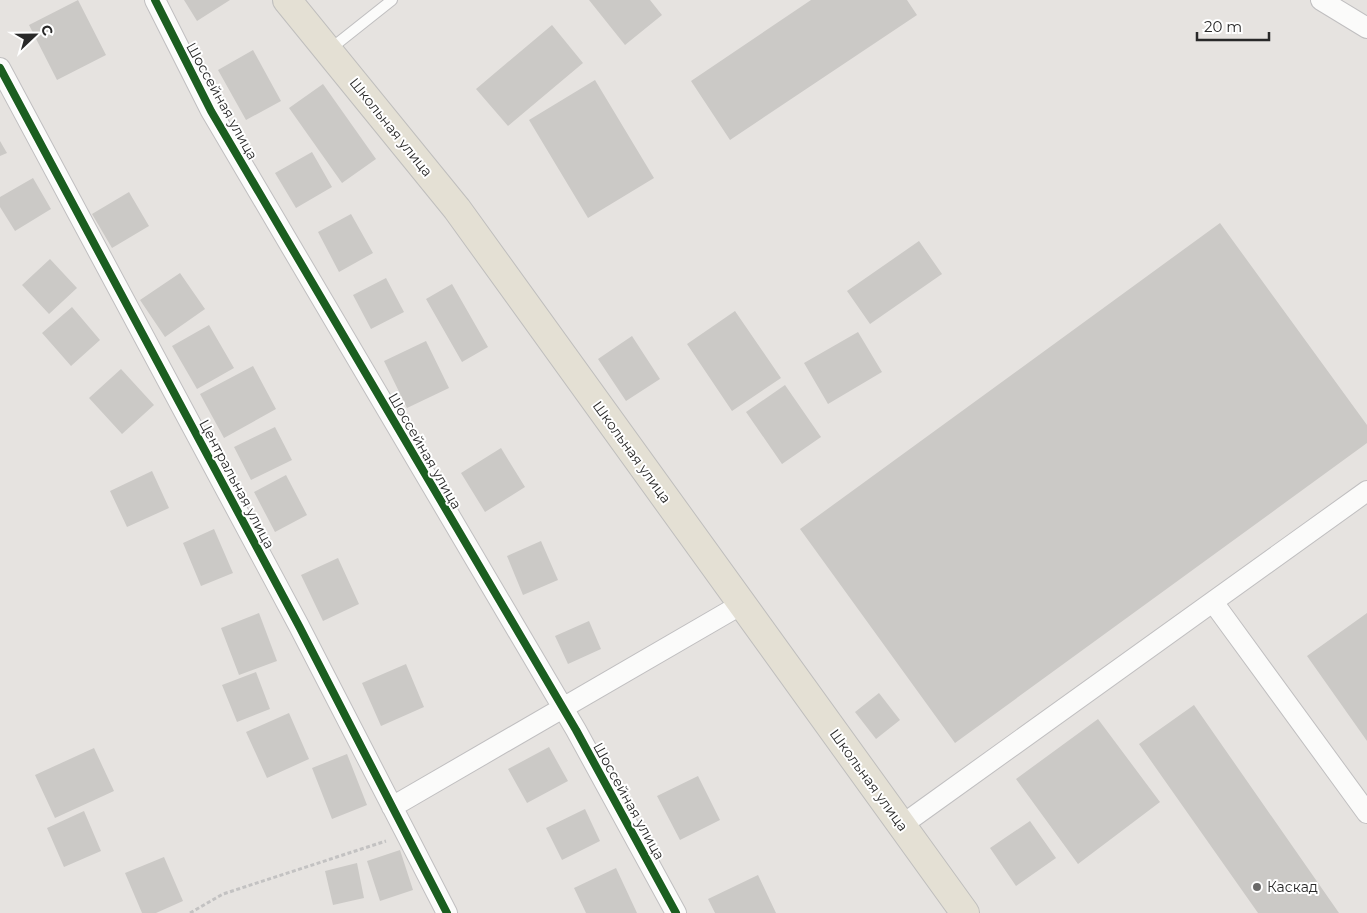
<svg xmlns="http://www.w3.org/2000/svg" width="1367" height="913" viewBox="0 0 1367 913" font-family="Montserrat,sans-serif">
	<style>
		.building { fill: #cbc9c6 }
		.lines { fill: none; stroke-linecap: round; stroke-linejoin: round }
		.service-casing { stroke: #c0bfc0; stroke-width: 12 }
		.minor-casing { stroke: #c0bfc0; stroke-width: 22 }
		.primary-casing { stroke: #bfbebd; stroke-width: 30 }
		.path { stroke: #c3c2c2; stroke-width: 3; stroke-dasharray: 4 2.5; stroke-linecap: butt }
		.service { stroke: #fbfbfa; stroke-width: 10 }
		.minor { stroke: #fbfbfa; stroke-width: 20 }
		.primary { stroke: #e4e0d4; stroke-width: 28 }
		.cycleway-casing { stroke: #fff; stroke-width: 11 }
		.cycleway { stroke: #1b5e20; stroke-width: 8 }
		.poi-dot { fill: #6b6a69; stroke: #fff; stroke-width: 2 }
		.labels { text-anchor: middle; stroke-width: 4; stroke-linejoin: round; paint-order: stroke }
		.street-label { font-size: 14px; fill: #292929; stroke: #fff }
		.poi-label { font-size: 14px; fill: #292929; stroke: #fff; text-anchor: start }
	</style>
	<rect width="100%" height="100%" fill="#e6e3e0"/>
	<!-- building -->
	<path class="building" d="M78,0L106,55L57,80L29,25Z
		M184,0H230L197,21Z
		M589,0H650L662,15L625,45Z
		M811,0H907L917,15L730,140L691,81Z
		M552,25L583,63L508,126L476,89Z
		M253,50L281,101L246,120L218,70Z
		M595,80L654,178L588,218L529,120Z
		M323,84L376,159L342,183L289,108Z
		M0,141L7,153L0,156Z
		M312,152L332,187L296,208L275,173Z
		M33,178L51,209L15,231L0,207V197Z
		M129,192L149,226L112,248L92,214Z
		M351,214L373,253L339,272L318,232Z
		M1220,223L1367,425V443L955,743L800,529Z
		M919,241L942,274L870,324L847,291Z
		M50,259L77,288L49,314L22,285Z
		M180,273L205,309L165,337L140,300Z
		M386,278L404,312L371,329L353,295Z
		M452,284L488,347L462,362L426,299Z
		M72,307L100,340L71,366L42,333Z
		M735,311L781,378L732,411L687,344Z
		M209,325L234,368L197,389L172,346Z
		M858,332L882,372L828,404L804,363Z
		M632,336L660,379L626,401L598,359Z
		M426,341L449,388L407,408L384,361Z
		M253,366L276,409L224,438L200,394Z
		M121,369L154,405L122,434L89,398Z
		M785,385L821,437L782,464L746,412Z
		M275,427L292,460L251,480L234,447Z
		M501,448L525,487L485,512L461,473Z
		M152,471L169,508L127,527L110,491Z
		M286,475L307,515L275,532L254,492Z
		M214,529L233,573L201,586L183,543Z
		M541,541L558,580L523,595L507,556Z
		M338,558L359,604L323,621L301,575Z
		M259,613L277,661L239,675L221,628Z
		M1367,613V741L1307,656Z
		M589,621L601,649L568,664L555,636Z
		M406,664L424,707L381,726L362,683Z
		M256,672L270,709L237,722L222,685Z
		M879,693L900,720L876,739L855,712Z
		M1194,705L1339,913H1258L1139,744Z
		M289,713L309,759L267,778L246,732Z
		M1098,719L1160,802L1078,864L1016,779Z
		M549,747L568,781L527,803L508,769Z
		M94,748L114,791L55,818L35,775Z
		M347,754L367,805L332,819L312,768Z
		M698,776L720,820L680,840L657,796Z
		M585,809L600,841L562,860L546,828Z
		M84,811L101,851L64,867L47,828Z
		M1030,821L1056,858L1016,886L990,848Z
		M400,850L413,890L380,901L367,861Z
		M164,857L183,901L156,913H142L125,873Z
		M357,863L364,898L333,905L325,871Z
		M616,868L637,913H586L574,888Z
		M758,875L776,913H715L708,899Z"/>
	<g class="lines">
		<defs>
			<path id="service" d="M329,50L392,0"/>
			<path id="minor" d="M155,0L211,111L576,730L676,913
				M1321,0L1367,28
				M0,68L299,626L447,913
				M1213,602L1367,813
				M392,807L742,604
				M902,825L1367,491"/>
			<path id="primary" d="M287,0L457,209L965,913"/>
		</defs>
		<!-- service casing -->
		<use href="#service" class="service-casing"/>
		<!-- minor casing -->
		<use href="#minor" class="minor-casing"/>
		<!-- primary casing -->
		<use href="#primary" class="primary-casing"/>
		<!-- path -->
		<path class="path" d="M190,913L223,894L386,841"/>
		<!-- service -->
		<use href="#service" class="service"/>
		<!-- minor -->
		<use href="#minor" class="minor"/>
		<!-- primary -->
		<use href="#primary" class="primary"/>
		<defs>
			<path id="cycleway" d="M155,0L211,111L576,730L676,913
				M0,68L299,626L447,913"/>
		</defs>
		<!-- cycleway casing -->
		<use href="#cycleway" class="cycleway-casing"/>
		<!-- cycleway -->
		<use href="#cycleway" class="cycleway"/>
	</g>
	<!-- markers -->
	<circle class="poi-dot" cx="1257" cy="887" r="5"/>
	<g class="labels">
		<!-- street labels -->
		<g class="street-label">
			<text transform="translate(222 101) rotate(61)" y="5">Шоссейная улица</text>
			<text transform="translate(391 127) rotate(51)" y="5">Школьная улица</text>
			<text transform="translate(425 451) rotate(60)" y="5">Шоссейная улица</text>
			<text transform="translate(632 452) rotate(54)" y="5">Школьная улица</text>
			<text transform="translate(237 484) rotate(62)" y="5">Центральная улица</text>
			<text transform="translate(869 780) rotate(54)" y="5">Школьная улица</text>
			<text transform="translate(629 801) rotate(61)" y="5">Шоссейная улица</text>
		</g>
		<!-- poi labels -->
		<g class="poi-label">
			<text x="1267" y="892">Каскад</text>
		</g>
	</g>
	<!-- north arrow -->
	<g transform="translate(35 35) rotate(68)" stroke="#ffffff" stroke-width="4" paint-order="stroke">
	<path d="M0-4L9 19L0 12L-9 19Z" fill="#292929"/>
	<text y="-8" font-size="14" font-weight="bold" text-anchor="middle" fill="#292929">С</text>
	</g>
	<!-- scale -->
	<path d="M1197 32v8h72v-8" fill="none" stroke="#292929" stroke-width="2.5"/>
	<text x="1204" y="32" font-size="15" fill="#292929" stroke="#ffffff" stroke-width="4" paint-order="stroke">20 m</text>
</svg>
